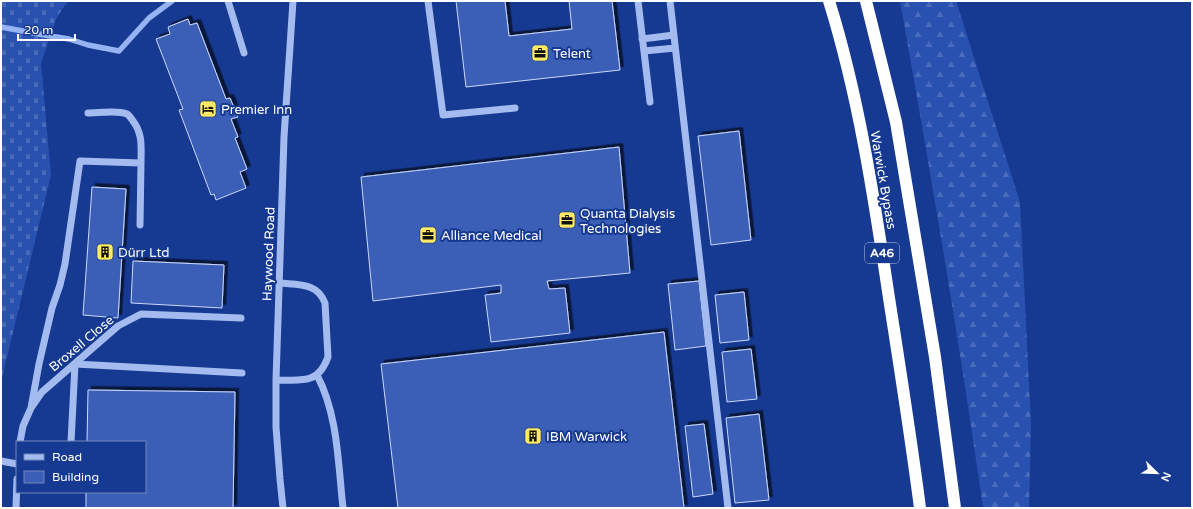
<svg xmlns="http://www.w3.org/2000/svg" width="1193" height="509" viewBox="0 0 1193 509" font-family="'Varela Round',sans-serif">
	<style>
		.forest { fill: url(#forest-firs) }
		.cemetery { fill: url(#cemetery-stones) }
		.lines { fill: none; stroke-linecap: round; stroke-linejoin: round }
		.stream { stroke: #96b3f3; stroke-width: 5.5 }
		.building { fill: #3b5fb7; stroke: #cbd9fb; filter: url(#shadow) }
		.minor { stroke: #a4bbf0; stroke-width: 7 }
		.highway { stroke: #fff; stroke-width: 12 }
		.labels { text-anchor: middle; stroke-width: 4; stroke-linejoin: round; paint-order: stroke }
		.shield { fill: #163991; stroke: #b9c4de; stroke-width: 1 }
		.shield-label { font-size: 12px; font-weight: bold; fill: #fff }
		.poi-label { font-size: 13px; fill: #fff; stroke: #163991; text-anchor: start }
		.street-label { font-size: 13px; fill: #fff; stroke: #163991 }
	</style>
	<defs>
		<pattern id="forest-firs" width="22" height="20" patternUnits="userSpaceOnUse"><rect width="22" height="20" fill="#2951af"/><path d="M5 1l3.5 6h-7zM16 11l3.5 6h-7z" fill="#496bbb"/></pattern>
		<pattern id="cemetery-stones" width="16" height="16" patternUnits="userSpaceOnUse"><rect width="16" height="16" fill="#2951af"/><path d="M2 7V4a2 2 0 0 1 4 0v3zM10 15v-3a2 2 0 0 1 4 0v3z" fill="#496bbb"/></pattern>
		<filter id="shadow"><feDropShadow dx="3.5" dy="-3.5" stdDeviation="0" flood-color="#0009"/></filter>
	</defs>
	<rect width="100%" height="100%" fill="#163991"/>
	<!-- forest -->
	<path class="forest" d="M900,1H956L1020,202L1031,425L1029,508H983C959,338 930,170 900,1Z"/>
	<!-- cemetery -->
	<path class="cemetery" d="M1,1H68L57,17L41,63L51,175L1,382Z"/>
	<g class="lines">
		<!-- stream -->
		<path class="stream" d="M1,27L50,36L69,39L88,45L119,51L149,18L172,1"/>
	</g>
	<!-- building -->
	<path class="building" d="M456,1H505L509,36L572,29L569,1H612L620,70L466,87Z
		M188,19L190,25L197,23L226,99L230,98L238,117L231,119L238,137L235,138L247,169L240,172L246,188L216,200L214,194L211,195L179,110L183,109L156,39L170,34L168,27Z
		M739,131L751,240L711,245L698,136Z
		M619,147L630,273L547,281L549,289L565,288L570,333L491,342L485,295L501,293V285L373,301L361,177Z
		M92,187L126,189L118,318L83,315Z
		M133,261L224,265L222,308L131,303Z
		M699,281L706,346L675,350L668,284Z
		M744,292L749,340L720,343L715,295Z
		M664,332L684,508H398L381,364Z
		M751,349L757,399L727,402L722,352Z
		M88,390L235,392L233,508H86V492H145V442H87Z
		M759,414L769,500L735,503L726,418Z
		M704,424L713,494L693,497L685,426Z"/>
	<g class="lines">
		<!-- minor -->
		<path class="minor" d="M228,1L244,53
			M428,1L443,115L515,108
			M638,1L650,102
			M670,1L728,508
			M642,39L674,35
			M644,51L675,48
			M88,113C98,113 118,110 127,114C129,115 131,118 133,121C143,134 141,147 141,163
			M317,375C338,415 338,463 343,508
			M276,380C301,380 318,385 328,357L325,303C317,282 298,285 279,283
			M31,408L39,364L52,308L60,285L65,264L80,161L141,163L140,225
			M20,442L23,426L31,408L42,392L118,326L141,314L241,318
			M71,442L75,364L242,373
			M1,461L17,464
			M16,508L17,479
			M283,508L280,479L276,427V380L284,137L293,1"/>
		<!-- highway -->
		<path class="highway" d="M829,1C859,97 874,198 889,298C900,368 911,438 920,508
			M866,1L896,122L935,357L955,508"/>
	</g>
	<!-- icons -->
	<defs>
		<symbol id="office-square" viewBox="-11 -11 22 22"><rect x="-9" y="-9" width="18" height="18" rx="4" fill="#ffea63" stroke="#163991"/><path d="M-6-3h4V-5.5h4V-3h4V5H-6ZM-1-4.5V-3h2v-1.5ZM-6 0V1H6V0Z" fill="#111"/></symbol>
		<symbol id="hotel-square" viewBox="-11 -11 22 22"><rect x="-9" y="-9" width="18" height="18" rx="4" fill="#ffea63" stroke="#163991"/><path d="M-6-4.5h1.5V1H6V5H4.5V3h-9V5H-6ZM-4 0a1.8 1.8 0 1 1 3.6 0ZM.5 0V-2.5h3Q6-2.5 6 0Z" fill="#111"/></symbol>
		<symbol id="building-square" viewBox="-11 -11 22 22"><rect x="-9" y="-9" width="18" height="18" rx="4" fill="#ffea63" stroke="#163991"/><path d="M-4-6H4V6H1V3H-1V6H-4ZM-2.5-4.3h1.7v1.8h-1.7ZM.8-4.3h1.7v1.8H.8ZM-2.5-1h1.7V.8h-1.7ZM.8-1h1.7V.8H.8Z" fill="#111"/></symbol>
	</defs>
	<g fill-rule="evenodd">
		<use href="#office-square" x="530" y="43" width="20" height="20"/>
		<use href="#hotel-square" x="198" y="99" width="20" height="20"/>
		<use href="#office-square" x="557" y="210" width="20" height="20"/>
		<use href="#office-square" x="418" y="225" width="20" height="20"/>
		<use href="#building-square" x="95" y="242" width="20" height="20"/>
		<use href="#building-square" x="523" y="426" width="20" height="20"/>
	</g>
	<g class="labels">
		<!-- shield labels -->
		<rect class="shield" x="865" y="243" width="34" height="20" rx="3"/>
		<g class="shield-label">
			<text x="882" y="257">A46</text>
		</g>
		<!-- poi labels -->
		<g class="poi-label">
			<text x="553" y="58">Telent</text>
			<text x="221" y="114">Premier Inn</text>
			<text x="580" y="218">Quanta Dialysis<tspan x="580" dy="15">Technologies</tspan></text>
			<text x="441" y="240">Alliance Medical</text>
			<text x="118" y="257">Dürr Ltd</text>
			<text x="546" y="441">IBM Warwick</text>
		</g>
		<!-- street labels -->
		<g class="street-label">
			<text transform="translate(884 180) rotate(80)" y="5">Warwick Bypass</text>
			<text transform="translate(268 254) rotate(-88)" y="5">Haywood Road</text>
			<text transform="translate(81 343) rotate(-40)" y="5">Broxell Close</text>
		</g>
	</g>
	<!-- border -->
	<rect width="1193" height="509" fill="none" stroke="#ffffff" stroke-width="4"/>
	<!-- legend -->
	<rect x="16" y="441" width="130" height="52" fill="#163991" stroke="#7388bd"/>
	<rect x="24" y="454" width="20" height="6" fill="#a4bbf0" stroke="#7388bd"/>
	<text x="52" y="461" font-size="12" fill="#ffffff">Road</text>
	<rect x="24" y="471" width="20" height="12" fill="#3b5fb7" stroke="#7388bd"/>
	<text x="52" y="481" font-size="12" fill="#ffffff">Building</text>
	<!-- north arrow -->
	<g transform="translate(1157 473) rotate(113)" stroke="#163991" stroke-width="3" paint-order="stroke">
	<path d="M0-3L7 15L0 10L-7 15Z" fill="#ffffff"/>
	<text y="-6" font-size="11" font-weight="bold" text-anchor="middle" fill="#ffffff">N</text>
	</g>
	<!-- scale -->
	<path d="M18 34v6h57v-6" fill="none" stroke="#ffffff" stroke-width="2"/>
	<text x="24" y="34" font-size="12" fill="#ffffff" stroke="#163991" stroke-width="3" paint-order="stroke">20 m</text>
</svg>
